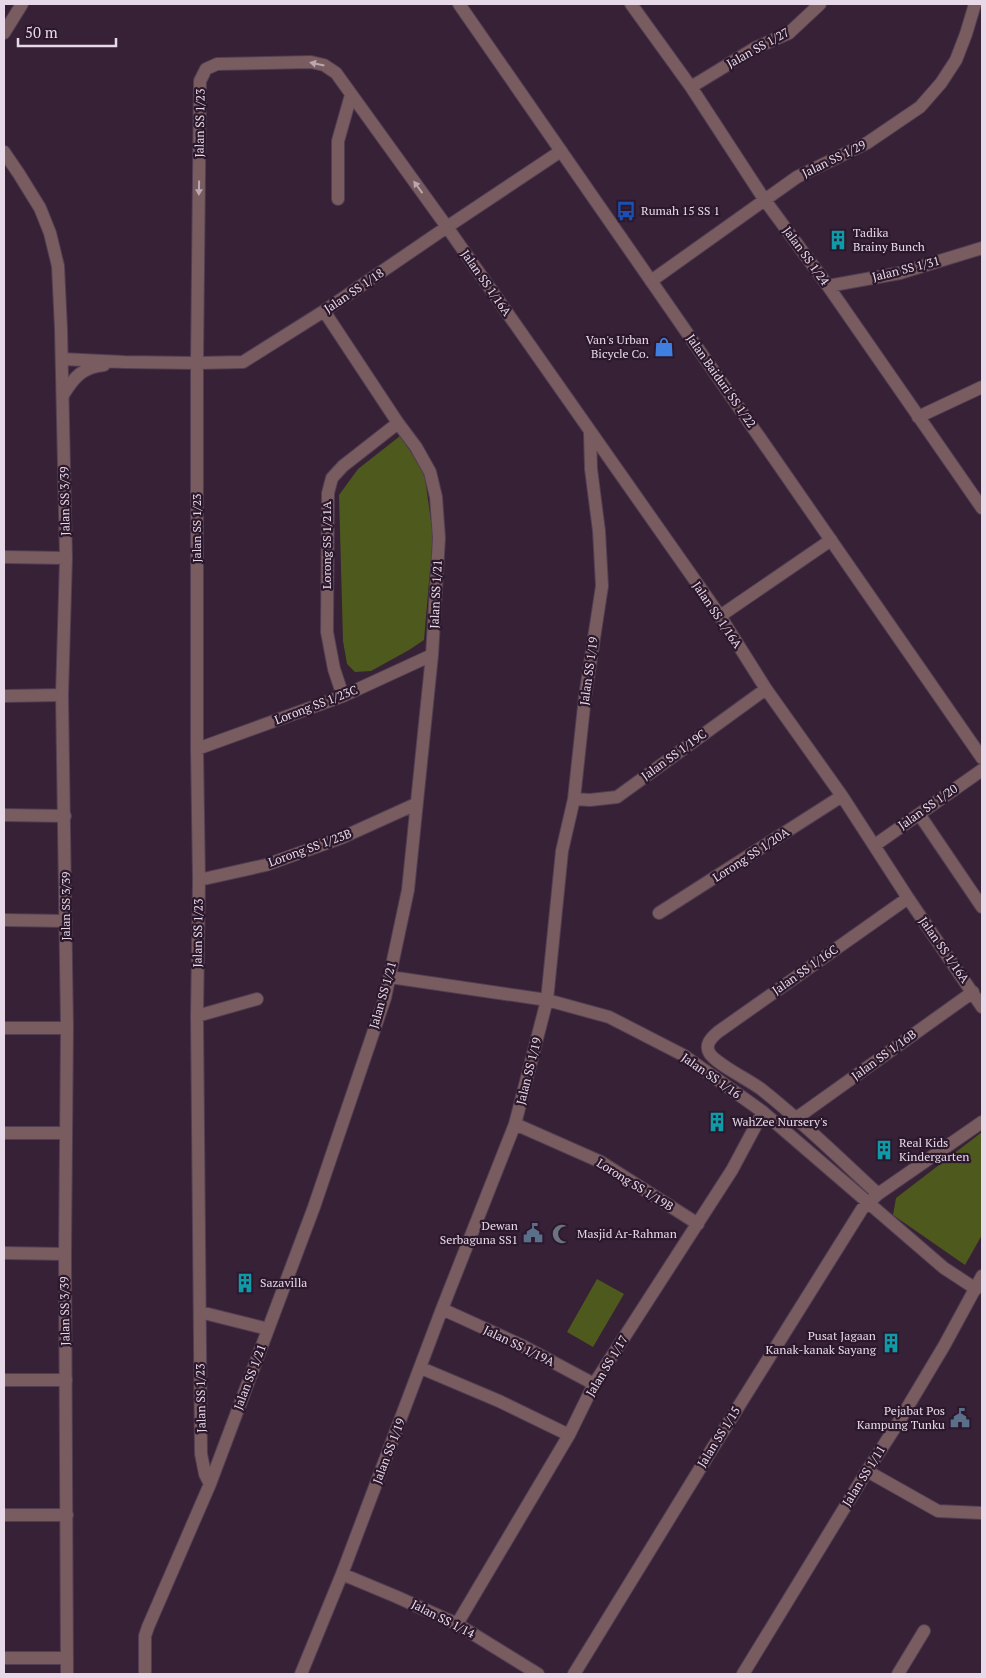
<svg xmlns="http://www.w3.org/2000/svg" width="986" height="1678" viewBox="0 0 986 1678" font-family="'PT Serif',serif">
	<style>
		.green { fill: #4d591d }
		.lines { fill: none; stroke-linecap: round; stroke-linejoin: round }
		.minor-casing { stroke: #523e52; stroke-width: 14 }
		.tertiary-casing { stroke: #523e52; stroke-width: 14 }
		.minor { stroke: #795c5f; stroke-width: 12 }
		.tertiary { stroke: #795c5f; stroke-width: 12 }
		.oneway { fill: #bba7b1 }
		.labels { text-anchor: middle; stroke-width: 4.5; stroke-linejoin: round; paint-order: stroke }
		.street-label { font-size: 12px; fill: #e7d9e7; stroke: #2c182c }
		.poi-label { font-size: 12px; fill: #e7d9e7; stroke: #2c182c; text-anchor: start }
	</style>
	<rect width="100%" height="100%" fill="#362136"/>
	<!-- green -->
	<path class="green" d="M400,436L424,471L433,535L424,640L409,650L371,671L355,672L347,664L343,641L339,495L358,469Z
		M982,1132V1235L965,1265L893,1215L896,1198Z
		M597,1279L624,1294L593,1347L567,1332Z"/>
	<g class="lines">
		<defs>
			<path id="minor" d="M631,4L691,87L764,199L828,286L982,508
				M4,33L22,4
				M691,87L755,48L789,33L820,4
				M338,199V141L351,95
				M651,281L797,177L867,143L920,107L941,83L956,60L966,34L975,4
				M828,286L900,273L982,248
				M62,359L124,362L197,363L243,362L324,311L447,227L561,151
				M63,395C74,377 83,367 104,365
				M918,417L982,387
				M720,616L831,540
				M4,696L62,695
				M343,696L334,669L327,632L328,493L332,478L343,466L398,423
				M197,749L343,696L432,655
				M574,799L590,800L617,797L766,689
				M919,814L982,907
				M4,815L65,816
				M875,845L982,770
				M199,880L266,865L341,838L416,804
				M659,913L842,796
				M4,920L66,921
				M390,977L547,1000L609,1017L683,1055L763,1112L944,1268L976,1289
				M197,1016L257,999
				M4,1028H67
				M795,1119L973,992
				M515,1124L601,1162L698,1224
				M4,1133H65
				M878,1194C840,1159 802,1121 761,1089C749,1080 718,1065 710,1054C704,1045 711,1038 718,1032L908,898
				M4,1253L65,1254
				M442,1309L521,1345L594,1384
				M200,1312L268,1329
				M421,1368L499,1401L569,1435
				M4,1380H66
				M867,1471L938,1511L982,1513
				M210,1484L205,1474L201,1454L197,1016L199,880L197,749V363L200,81L206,69L217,64L311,62L324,65L336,73L447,227L720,616L766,689L842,796L908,898L982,1007
				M4,1515H67
				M342,1574L397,1597L457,1624L538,1674
				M457,1624L569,1435L594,1384L732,1170L763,1112
				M4,1658H67
				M145,1672V1636L148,1627L210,1484L314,1207L385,998L408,890L432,655L439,538L436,497L430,472L416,447L398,423L324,311
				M301,1674L342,1574L442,1309L515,1124L547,1000L562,851L574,799L585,697L602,586L599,531L591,469L590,433
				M574,1674L712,1449L862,1209L878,1194L982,1122
				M898,1674L924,1631"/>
			<path id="tertiary" d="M459,4L982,758
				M4,152L19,174L40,208L50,233L58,266L61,329L66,558L62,695L67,1028L65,1254L67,1674
				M4,557L66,558
				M743,1674L867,1471L898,1423L944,1346L982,1276"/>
		</defs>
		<!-- minor casing -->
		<use href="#minor" class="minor-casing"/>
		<!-- tertiary casing -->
		<use href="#tertiary" class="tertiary-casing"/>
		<!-- minor -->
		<use href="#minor" class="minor"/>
		<!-- tertiary -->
		<use href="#tertiary" class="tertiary"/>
	</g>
	<!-- one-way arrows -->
	<defs><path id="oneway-solid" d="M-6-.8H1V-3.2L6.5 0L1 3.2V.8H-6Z" transform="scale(1.25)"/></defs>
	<g class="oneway">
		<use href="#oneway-solid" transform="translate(317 64) rotate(-168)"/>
		<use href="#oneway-solid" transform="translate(418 187) rotate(-126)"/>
		<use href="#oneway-solid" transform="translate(199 188) rotate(91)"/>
	</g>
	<!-- icons -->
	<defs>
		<symbol id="bus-bare" viewBox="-9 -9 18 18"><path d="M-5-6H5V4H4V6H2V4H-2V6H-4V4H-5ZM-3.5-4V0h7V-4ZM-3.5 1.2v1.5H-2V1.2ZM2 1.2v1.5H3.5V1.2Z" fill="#1a4fb4" stroke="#2c182c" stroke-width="2.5" paint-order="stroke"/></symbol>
		<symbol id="building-bare" viewBox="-9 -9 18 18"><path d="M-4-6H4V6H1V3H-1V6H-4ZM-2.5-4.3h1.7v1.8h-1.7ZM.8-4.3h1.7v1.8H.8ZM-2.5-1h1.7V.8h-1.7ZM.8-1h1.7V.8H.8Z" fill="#0f9aa8" stroke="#2c182c" stroke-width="2.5" paint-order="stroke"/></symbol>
		<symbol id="shop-bare" viewBox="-9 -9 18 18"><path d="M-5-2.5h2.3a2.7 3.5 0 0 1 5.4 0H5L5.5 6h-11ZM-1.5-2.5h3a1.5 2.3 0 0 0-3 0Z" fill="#3f7fe0" stroke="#2c182c" stroke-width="2.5" paint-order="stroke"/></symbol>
		<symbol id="civic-bare" viewBox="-9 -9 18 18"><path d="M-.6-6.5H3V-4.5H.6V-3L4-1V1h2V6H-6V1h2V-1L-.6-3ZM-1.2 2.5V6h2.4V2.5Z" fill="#5c6f8a" stroke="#2c182c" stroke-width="2.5" paint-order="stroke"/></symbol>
		<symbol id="mosque-bare" viewBox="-9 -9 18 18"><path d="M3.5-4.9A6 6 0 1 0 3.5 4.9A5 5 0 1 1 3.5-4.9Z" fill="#6b7280" stroke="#2c182c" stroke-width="2.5" paint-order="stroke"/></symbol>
	</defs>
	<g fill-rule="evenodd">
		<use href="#bus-bare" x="612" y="197" width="28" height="28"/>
		<use href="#building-bare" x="824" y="226" width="28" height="28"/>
		<use href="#shop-bare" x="650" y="333" width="28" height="28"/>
		<use href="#building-bare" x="703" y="1108" width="28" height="28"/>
		<use href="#building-bare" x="870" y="1136" width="28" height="28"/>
		<use href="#civic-bare" x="519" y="1219" width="28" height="28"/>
		<use href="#mosque-bare" x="548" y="1220" width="28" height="28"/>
		<use href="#building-bare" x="231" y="1269" width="28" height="28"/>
		<use href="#building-bare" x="877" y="1329" width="28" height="28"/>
		<use href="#civic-bare" x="946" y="1404" width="28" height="28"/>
	</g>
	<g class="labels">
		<!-- street labels -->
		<g class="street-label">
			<text transform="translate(758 48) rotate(-29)" y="4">Jalan SS 1/27</text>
			<text transform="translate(200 123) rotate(-89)" y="4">Jalan SS 1/23</text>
			<text transform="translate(834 159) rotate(-26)" y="4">Jalan SS 1/29</text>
			<text transform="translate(806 256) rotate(54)" y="4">Jalan SS 1/24</text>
			<text transform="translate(906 269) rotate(-14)" y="4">Jalan SS 1/31</text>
			<text transform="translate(486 283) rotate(55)" y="4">Jalan SS 1/16A</text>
			<text transform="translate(354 291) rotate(-34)" y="4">Jalan SS 1/18</text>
			<text transform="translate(721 381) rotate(55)" y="4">Jalan Baiduri SS 1/22</text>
			<text transform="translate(65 501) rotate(-91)" y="4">Jalan SS 3/39</text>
			<text transform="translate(197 528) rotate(-90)" y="4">Jalan SS 1/23</text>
			<text transform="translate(327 545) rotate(-90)" y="4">Lorong SS 1/21A</text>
			<text transform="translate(436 594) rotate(-87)" y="4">Jalan SS 1/21</text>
			<text transform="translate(717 615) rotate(56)" y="4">Jalan SS 1/16A</text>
			<text transform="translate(589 671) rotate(-82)" y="4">Jalan SS 1/19</text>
			<text transform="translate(316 705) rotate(-21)" y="4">Lorong SS 1/23C</text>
			<text transform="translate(674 755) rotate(-36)" y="4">Jalan SS 1/19C</text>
			<text transform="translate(928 807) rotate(-35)" y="4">Jalan SS 1/20</text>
			<text transform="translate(310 848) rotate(-20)" y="4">Lorong SS 1/23B</text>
			<text transform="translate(751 855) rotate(-33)" y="4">Lorong SS 1/20A</text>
			<text transform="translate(66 906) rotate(-90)" y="4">Jalan SS 3/39</text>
			<text transform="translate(198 933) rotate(-89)" y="4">Jalan SS 1/23</text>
			<text transform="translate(944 950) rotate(55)" y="4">Jalan SS 1/16A</text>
			<text transform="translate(805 970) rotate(-35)" y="4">Jalan SS 1/16C</text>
			<text transform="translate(383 995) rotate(-74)" y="4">Jalan SS 1/21</text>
			<text transform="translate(884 1055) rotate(-36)" y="4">Jalan SS 1/16B</text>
			<text transform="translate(529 1071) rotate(-76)" y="4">Jalan SS 1/19</text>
			<text transform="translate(711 1076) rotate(35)" y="4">Jalan SS 1/16</text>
			<text transform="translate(635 1185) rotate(32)" y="4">Lorong SS 1/19B</text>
			<text transform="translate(65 1311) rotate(-91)" y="4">Jalan SS 3/39</text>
			<text transform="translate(519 1346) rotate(26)" y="4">Jalan SS 1/19A</text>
			<text transform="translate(607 1366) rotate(-59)" y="4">Jalan SS 1/17</text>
			<text transform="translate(250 1377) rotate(-69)" y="4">Jalan SS 1/21</text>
			<text transform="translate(201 1398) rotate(-91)" y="4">Jalan SS 1/23</text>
			<text transform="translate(719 1437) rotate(-58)" y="4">Jalan SS 1/15</text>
			<text transform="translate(389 1451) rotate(-69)" y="4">Jalan SS 1/19</text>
			<text transform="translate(864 1476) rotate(-58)" y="4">Jalan SS 1/11</text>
			<text transform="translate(443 1619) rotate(27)" y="4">Jalan SS 1/14</text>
		</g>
		<!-- poi labels -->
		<g class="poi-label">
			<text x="641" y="215">Rumah 15 SS 1</text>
			<text x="853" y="237">Tadika<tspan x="853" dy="14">Brainy Bunch</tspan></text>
			<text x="649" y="344" text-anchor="end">Van's Urban<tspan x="649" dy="14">Bicycle Co.</tspan></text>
			<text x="732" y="1126">WahZee Nursery's</text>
			<text x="899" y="1147">Real Kids<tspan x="899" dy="14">Kindergarten</tspan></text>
			<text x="518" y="1230" text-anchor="end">Dewan<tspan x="518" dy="14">Serbaguna SS1</tspan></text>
			<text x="577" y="1238">Masjid Ar-Rahman</text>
			<text x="260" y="1287">Sazavilla</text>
			<text x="876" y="1340" text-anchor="end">Pusat Jagaan<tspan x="876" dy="14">Kanak-kanak Sayang</tspan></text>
			<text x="945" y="1415" text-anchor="end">Pejabat Pos<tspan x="945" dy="14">Kampung Tunku</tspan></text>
		</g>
	</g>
	<!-- border -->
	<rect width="986" height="1678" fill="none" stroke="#e7d9e7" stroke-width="10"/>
	<!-- scale -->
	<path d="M18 38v8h98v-8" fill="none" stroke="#e7d9e7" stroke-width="2.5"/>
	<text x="25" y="38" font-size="15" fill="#e7d9e7" stroke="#2c182c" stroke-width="4" paint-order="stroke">50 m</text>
</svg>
